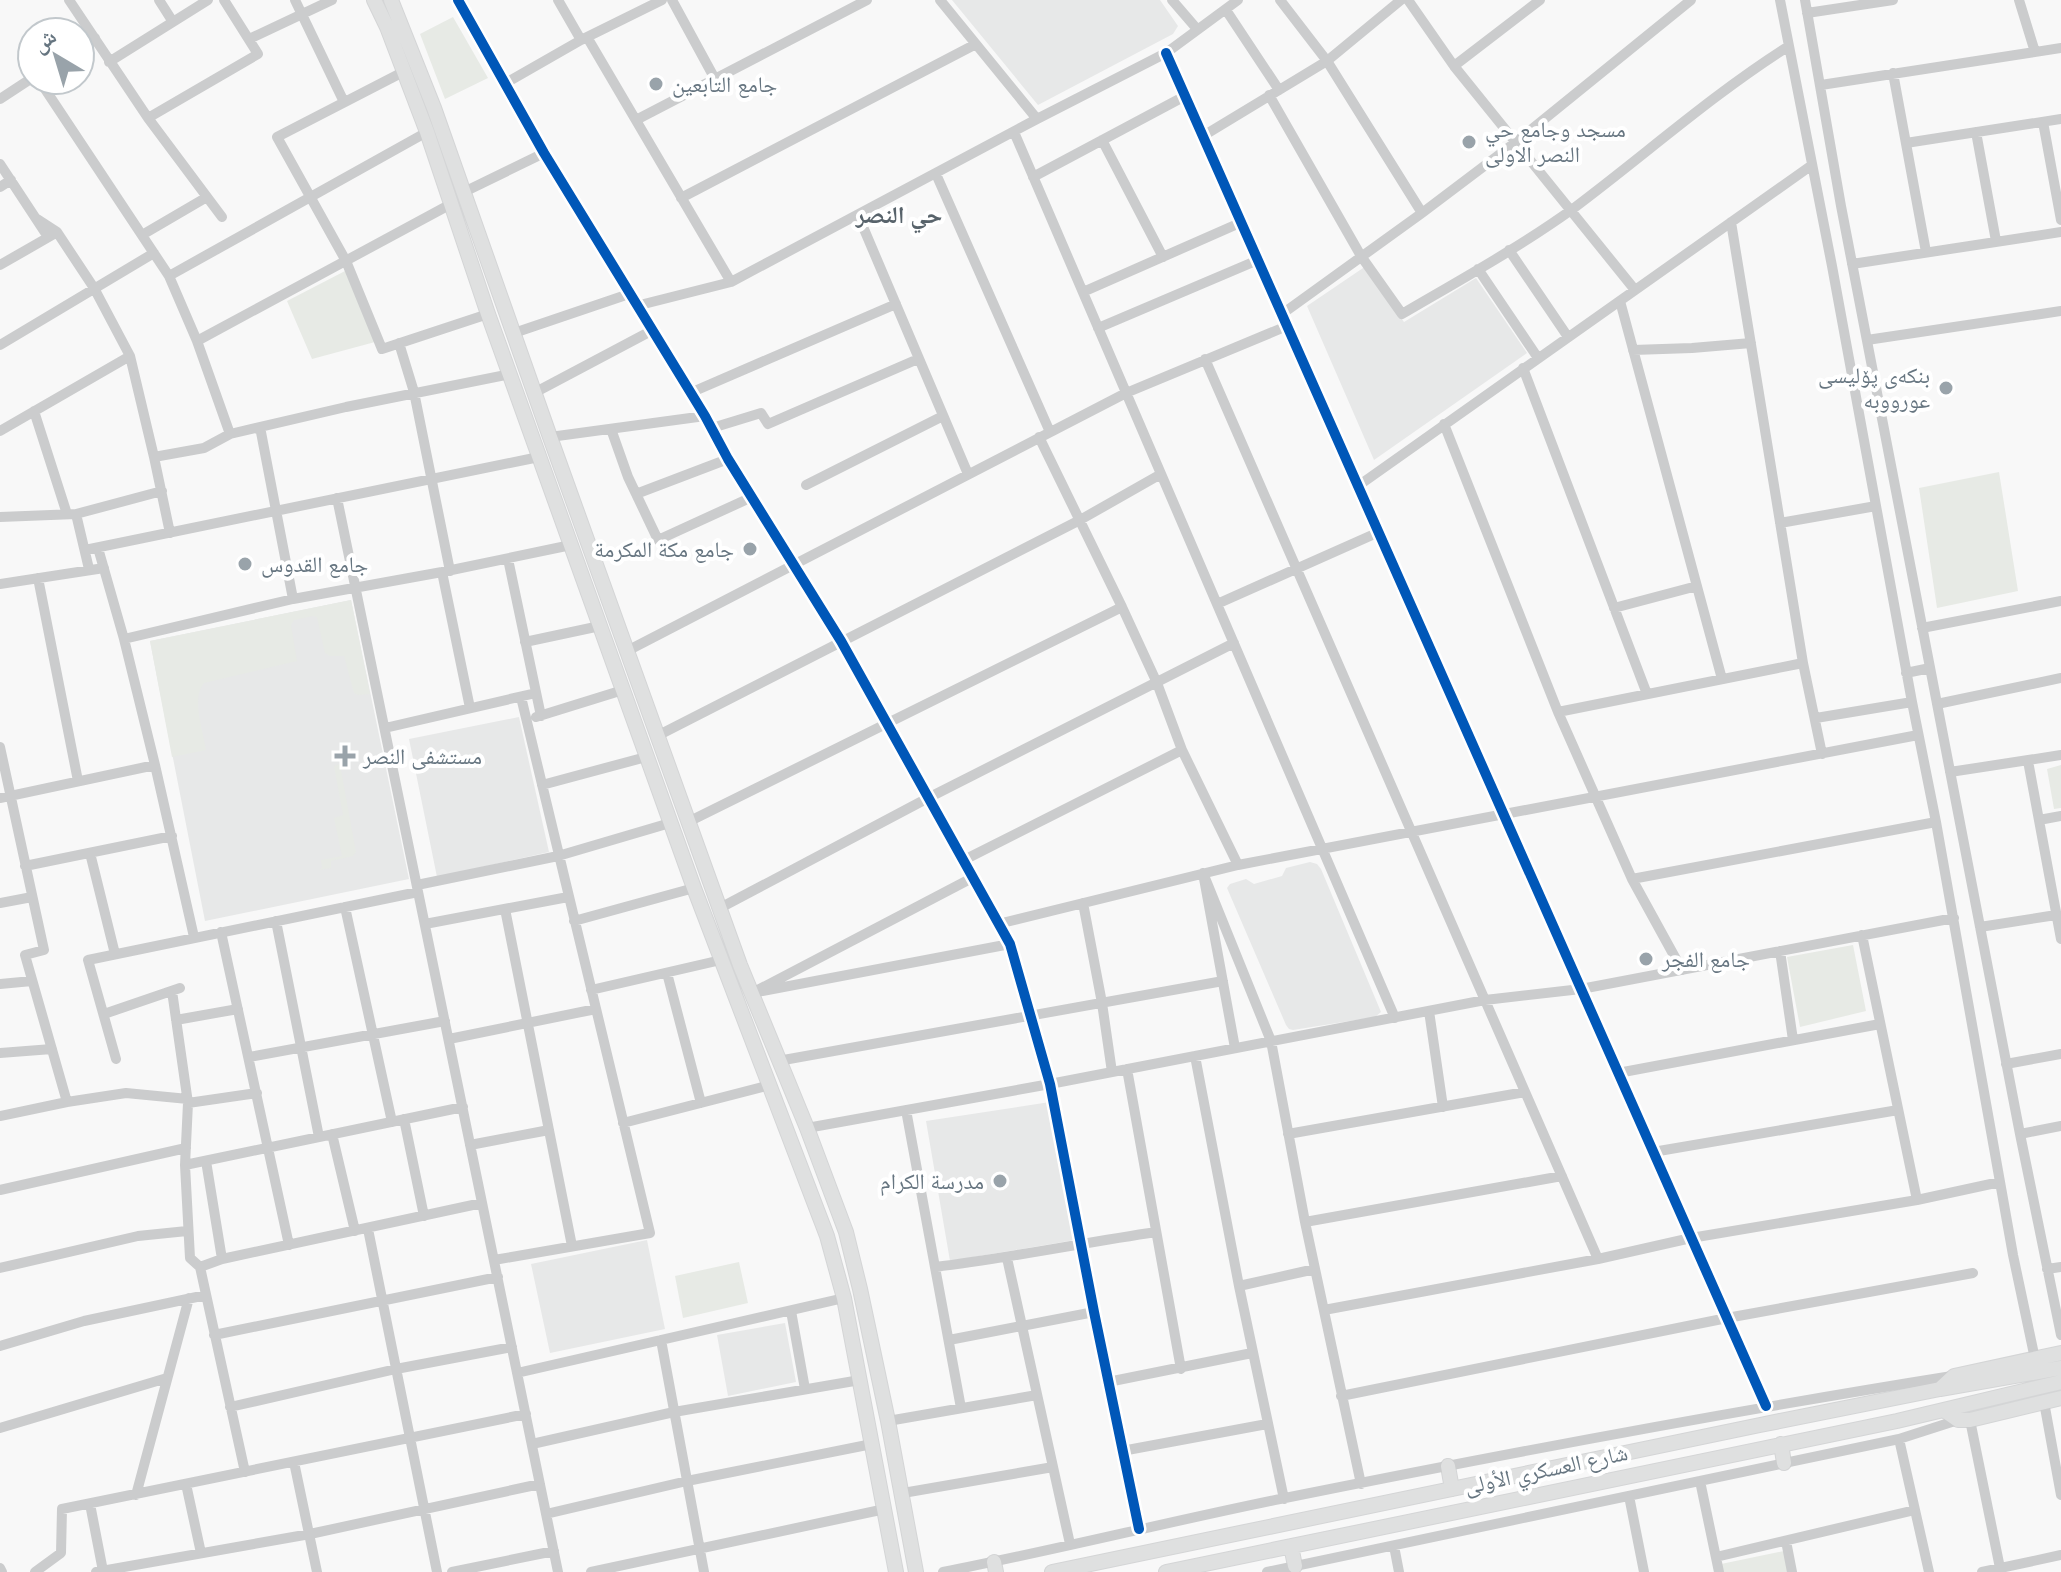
<svg xmlns="http://www.w3.org/2000/svg" width="2061" height="1572" viewBox="0 0 2061 1572" font-family="'Fira Sans','Noto Naskh Arabic',sans-serif">
	<style>
		.built { fill: #e7e8e8 }
		.green { fill: #e7eae5 }
		.lines { fill: none; stroke-linecap: round; stroke-linejoin: round }
		.major-casing { stroke: #d4d5d6; stroke-width: 16 }
		.minor { stroke: #cbcccd; stroke-width: 10 }
		.major { stroke: #dfe0e0; stroke-width: 14 }
		.cycleway-casing { stroke: #fff; stroke-width: 15 }
		.cycleway { stroke: #0057b8; stroke-width: 10 }
		.poi-dot { fill: #99a3aa; stroke: #fff; stroke-width: 3 }
		.labels { text-anchor: middle; stroke-width: 8; stroke-linejoin: round; paint-order: stroke }
		.poi-label { font-size: 22px; fill: #667580; stroke: #fff; text-anchor: start }
		.street-label { font-size: 22px; fill: #667580; stroke: #fff }
		.neighbourhood-label { font-size: 24px; font-weight: bold; fill: #58636b; stroke: #fff }
	</style>
	<rect width="100%" height="100%" fill="#f8f8f8"/>
	<!-- built -->
	<path class="built" d="M952,0H1160L1178,26L1173,34L1038,105Z
		M1366,266L1404,322L1476,278L1527,353L1374,460L1307,306Z
		M351,600L409,879L205,921L150,641Z
		M519,717L549,852L437,877L409,739Z
		M1310,862L1317,864L1321,869L1381,1012L1375,1017L1293,1030L1289,1029L1286,1025L1227,888L1230,884L1246,879L1254,884L1282,876L1286,868Z
		M1050,1102L1075,1240L950,1261L926,1121Z
		M647,1240L665,1329L550,1353L531,1264Z
		M785,1323L796,1382L728,1396L717,1335Z"/>
	<!-- green -->
	<path class="green" d="M453,17L488,78L445,99L420,34Z
		M345,271L375,342L312,359L287,301Z
		M1999,472L2018,591L1937,608L1919,488Z
		M351,600L370,694L358,695L354,693L344,656H330L325,653L317,617L312,616L294,620L291,625L297,661L204,683C191,698 203,731 206,750L172,757L150,641Z
		M340,764L356,852L353,856L331,861V868L319,870L322,868L321,860L342,856L334,818L343,815L334,766Z
		M2061,765V808L2054,809L2047,769Z
		M1853,945L1866,1011L1800,1027L1787,957Z
		M739,1262L748,1303L683,1318L675,1276Z
		M1784,1551L1788,1572H1723L1721,1564Z"/>
	<g class="lines">
		<defs>
			<path id="major" d="M374,0L387,27L427,132L488,314L694,888L827,1236L844,1298L896,1572
				M391,0L434,108L550,437L740,965L807,1128L846,1232L860,1289L888,1421L916,1572
				M1940,1389L1954,1376L2061,1353
				M1945,1411L1958,1420H1970L2061,1398
				M1781,1444L1784,1463
				M1448,1466L1452,1489
				M1291,1546L1295,1566
				M994,1562L996,1572
				M1052,1572L1760,1425L1940,1389L2061,1368
				M1166,1572L1897,1421L2061,1382"/>
		</defs>
		<!-- major casing -->
		<use href="#major" class="major-casing"/>
		<!-- minor -->
		<path class="minor" d="M69,0L148,118L207,197
			M159,0L173,22
			M295,0L344,102
			M458,0L544,153L705,416L728,459L841,641L1010,944L1050,1084L1094,1312L1139,1529
			M558,0L581,40
			M672,0L715,79
			M940,0L1037,119
			M1172,0L1197,29
			M1280,0L1327,61L1422,213
			M1408,0L1454,66L1635,290
			M1780,0L1832,266L1912,702L1936,822L2013,1255L2035,1359
			M1805,0L1841,206L2020,1134L2061,1335
			M2019,0L2035,52
			M1226,10L1279,90
			M1807,13L1893,0
			M587,37L731,282
			M249,39L332,0
			M80,48L95,38
			M1166,53L1766,1406
			M109,62L208,0
			M1454,66L1540,0
			M405,71L277,137L346,261L382,349L488,314
			M1893,73L1926,252
			M39,80L169,276L197,341L230,434
			M504,84L581,40L662,0
			M1821,85L2061,48
			M1269,95L1361,256L1402,314C1460,280 1520,247 1574,208C1646,154 1713,94 1789,46
			M0,99L32,78
			M148,118L258,54L224,0
			M636,120L867,0
			M2043,122L2061,220
			M1014,132L1395,1018
			M1976,132L1996,241
			M1203,136L1327,61L1401,0
			M1102,140L1163,257
			M1906,143L2061,119
			M0,164L48,237
			M936,174L1050,432
			M1033,177L1185,96
			M0,187L11,180
			M464,192L544,153
			M681,198L976,44
			M858,215L968,474
			M37,219L57,232L94,288L130,356L154,457L170,533
			M1731,222L1803,663L1822,754
			M142,235L207,197L222,217
			M1509,250L1568,337
			M1852,264L2061,232
			M0,265L54,234
			M1478,269L1538,358
			M169,276L427,132
			M1083,292L1242,222
			M1620,301L1722,679
			M636,306L731,282L1037,119L1166,53L1238,0
			M1282,314L1422,213L1516,142L1691,0
			M1098,328L1258,260
			M514,333L629,294
			M1867,340L2061,311
			M197,341L451,204
			M399,343L414,392L450,571
			M0,345L154,253
			M1633,350L1692,348L1751,343
			M1205,359L1598,1259
			M1523,368L1647,694
			M534,393L651,331
			M690,393L896,304
			M34,411L67,514
			M1444,424L1558,712L1632,879L1682,970
			M260,427L293,599
			M712,428L761,413L768,424L918,359
			M611,429L628,477L658,540L752,497
			M0,431L130,356
			M550,437L705,416
			M1039,437L1122,607L1157,683L1182,750L1238,865
			M154,457L204,448L230,434L346,407L511,374
			M806,485L943,416
			M1358,486L1812,165
			M636,494L728,459
			M337,498L558,1572
			M76,514L89,569
			M0,517L76,514L162,491
			M1780,523L1876,506
			M98,548L124,639L155,765L194,937
			M85,550L539,457
			M508,559L541,716
			M442,572L470,708
			M38,578L78,781
			M0,584L104,568
			M1217,604L1379,532
			M1614,608L1697,586
			M1922,628L2061,601
			M124,639L293,599L442,572L571,545
			M525,642L600,626
			M627,651L1126,393L1287,326
			M1906,673L1930,668
			M1937,704L2061,678
			M1558,712L1803,663
			M536,717L623,690
			M1816,718L1912,702
			M385,728L536,693
			M657,736L1080,520L1161,474
			M0,747L44,950L25,955L67,1102
			M2028,761L2061,939
			M1950,772L2061,755
			M542,785L646,757
			M0,798L155,765
			M2039,820L2061,816
			M688,822L1122,607
			M90,853L115,954
			M962,861L1182,750
			M25,866L172,836
			M972,878L752,993L1010,944
			M1632,879L1936,822
			M417,885L558,856L670,823
			M0,903L32,897
			M1083,903L1102,1003L1112,1072
			M345,907L392,1122
			M720,908L928,798L1234,643
			M505,909L572,1246
			M276,921L319,1137
			M574,921L694,888
			M425,924L568,897
			M998,924L1238,865L1918,735
			M1980,927L2056,915
			M221,932L289,1245
			M1862,935L1917,1200
			M1780,951L1793,1040
			M667,973L701,1103
			M0,984L32,981
			M591,990L721,960
			M172,991L188,1103L185,1165L463,1107
			M1429,1011L1443,1107
			M104,1014L180,988
			M176,1020L238,1009
			M449,1039L596,1009
			M1235,1048L1203,873L1271,1041L1305,1222L1361,1484
			M0,1053L52,1049
			M1195,1056L1239,1286L1284,1499
			M249,1057L445,1021
			M116,1059L88,960L418,892
			M778,1061L1223,981
			M2006,1064L2061,1054
			M1127,1069L1181,1369
			M1618,1073L1880,1024
			M188,1103L257,1093
			M906,1110L961,1408
			M0,1116L67,1102L126,1093L188,1099
			M404,1119L424,1216
			M623,1123L770,1085
			M807,1128L1050,1084L1485,1000L1581,989L1954,918
			M332,1134L355,1231
			M1288,1134L1525,1092
			M2020,1134L2061,1126
			M470,1145L549,1130
			M1653,1152L1898,1110
			M206,1161L222,1259
			M185,1165L190,1258L200,1267L245,1472
			M0,1190L186,1148
			M1305,1222L1562,1176
			M368,1229L437,1572
			M1007,1258L1070,1544
			M494,1260L650,1233L521,697
			M200,1267L222,1259L482,1203
			M935,1267C1009,1258 1082,1243 1156,1232
			M0,1268L138,1236L187,1231
			M2047,1269L2061,1267
			M1239,1286L1315,1269
			M1324,1310L1598,1259L1691,1238L1917,1200L2000,1182
			M791,1311L805,1389
			M214,1335L498,1277
			M661,1340L704,1572
			M949,1340L1094,1312
			M0,1346L84,1321L206,1295
			M517,1373L844,1298
			M1108,1382L1252,1353
			M1341,1396L1727,1318L1973,1273
			M2044,1402L2061,1495
			M230,1407L396,1369L512,1347
			M1970,1420L2000,1568
			M888,1421L1037,1395
			M0,1428L167,1378
			M1899,1439L1929,1572
			M532,1444L674,1412L860,1380
			M1122,1451L1267,1424
			M294,1462L317,1572
			M1700,1481L1719,1572
			M186,1484L201,1553
			M903,1493L1053,1467
			M136,1495L189,1298
			M1629,1496L1644,1572
			M90,1504L103,1571
			M546,1514L687,1481L872,1444
			M1786,1541L1792,1572
			M1394,1546L1399,1572
			M1716,1557L1915,1510
			M0,1568L2,1572
			M35,1572L61,1553L62,1509L526,1414
			M96,1572L310,1534L540,1484
			M452,1572L554,1551
			M591,1572L885,1509
			M943,1572C1056,1550 1167,1522 1280,1499C1503,1454 1727,1412 1952,1376
			M1267,1572L1899,1439L1958,1420
			M1982,1572L2061,1555"/>
		<!-- major -->
		<use href="#major" class="major"/>
		<defs>
			<path id="cycleway" d="M458,0L544,153L705,416L728,459L841,641L1010,944L1050,1084L1094,1312L1139,1529
				M1166,53L1766,1406"/>
		</defs>
		<!-- cycleway casing -->
		<use href="#cycleway" class="cycleway-casing"/>
		<!-- cycleway -->
		<use href="#cycleway" class="cycleway"/>
	</g>
	<!-- markers -->
	<g class="poi-dot">
		<circle cx="656" cy="84" r="8"/>
		<circle cx="1469" cy="142" r="8"/>
		<circle cx="1946" cy="388" r="8"/>
		<circle cx="750" cy="549" r="8"/>
		<circle cx="245" cy="564" r="8"/>
		<path d="M341 744h8v8h8v8h-8v8h-8v-8h-8v-8h8z"/>
		<circle cx="1646" cy="959" r="8"/>
		<circle cx="1000" cy="1181" r="8"/>
	</g>
	<g class="labels">
		<!-- poi labels -->
		<g class="poi-label">
			<text x="672" y="92">جامع التابعين</text>
			<text x="1485" y="137">مسجد وجامع حي<tspan x="1485" dy="25">النصر الاولى</tspan></text>
			<text x="1930" y="383" text-anchor="end">بنکەی پۆلیسی<tspan x="1930" dy="25">عورووبە</tspan></text>
			<text x="734" y="557" text-anchor="end">جامع مكة المكرمة</text>
			<text x="261" y="572">جامع القدوس</text>
			<text x="363" y="764">مستشفى النصر</text>
			<text x="1662" y="967">جامع الفجر</text>
			<text x="984" y="1189" text-anchor="end">مدرسة الكرام</text>
		</g>
		<!-- street labels -->
		<g class="street-label">
			<text transform="translate(1546 1469) rotate(-12)" y="8">شارع العسكري الأولى</text>
		</g>
		<!-- neighbourhood labels -->
		<g class="neighbourhood-label">
			<text x="899" y="223">حي النصر</text>
		</g>
	</g>
	<!-- north arrow -->
	<g transform="translate(56 56) rotate(322)"><circle r="38" fill="#ffffff" stroke="#c2c8cc" stroke-width="2"/>
	<path d="M0-6L14 30L0 20L-14 30Z" fill="#99a3aa"/>
	<text y="-12" font-size="22" font-weight="bold" text-anchor="middle" fill="#667580">ش</text>
	</g>
</svg>
